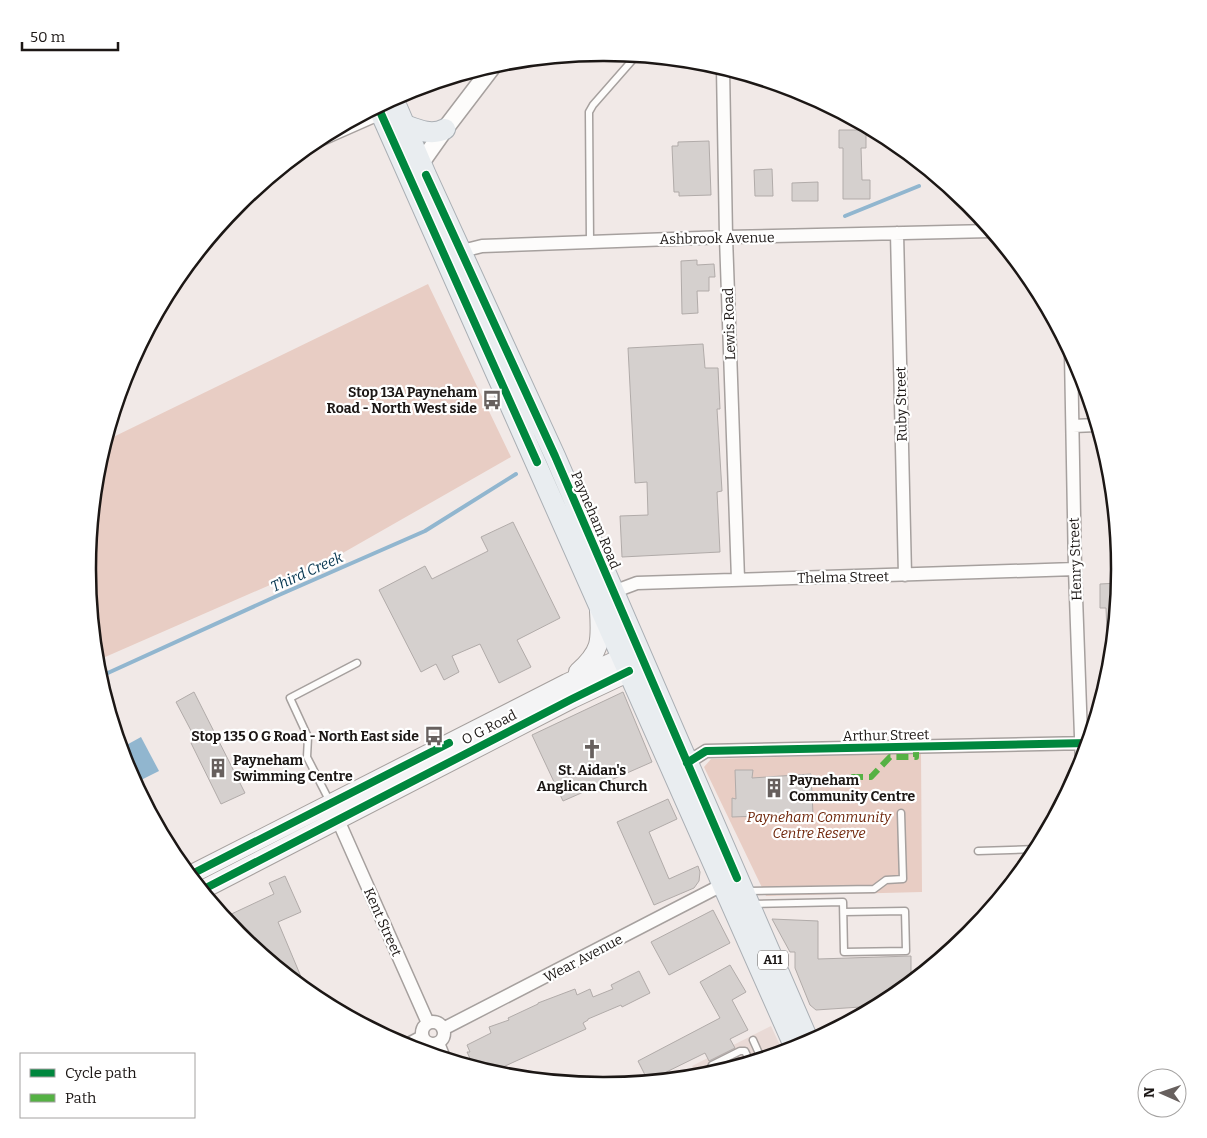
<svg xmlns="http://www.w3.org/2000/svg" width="1207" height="1138" viewBox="0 0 1207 1138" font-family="Bitter,serif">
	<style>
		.built { fill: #e9dad6 }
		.green { fill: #e8cdc4 }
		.water { fill: #91b6cf }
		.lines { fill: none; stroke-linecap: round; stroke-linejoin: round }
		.stream { stroke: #91b6cf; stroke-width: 4 }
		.building { fill: #d5d0ce; stroke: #b1aba9 }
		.service-casing { stroke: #a6a09e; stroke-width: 9 }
		.minor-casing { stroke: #a6a09e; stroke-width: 15 }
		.tertiary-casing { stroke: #a6a09e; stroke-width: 19 }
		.secondary-casing { stroke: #a6a09e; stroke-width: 20 }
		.primary-casing { stroke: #aaafb4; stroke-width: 22 }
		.service { stroke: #fdfcfb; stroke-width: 6 }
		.minor { stroke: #fdfcfb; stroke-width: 12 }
		.tertiary { stroke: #fdfcfb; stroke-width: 16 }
		.secondary { stroke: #f4f4f5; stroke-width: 18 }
		.primary { stroke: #e9edf0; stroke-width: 20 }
		.quiet { stroke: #55b144; stroke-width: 6; stroke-dasharray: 12 6; stroke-linecap: butt }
		.cycleway-casing { stroke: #fff; stroke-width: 11 }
		.cycleway { stroke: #00873e; stroke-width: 8 }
		.labels { text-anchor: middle; stroke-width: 4.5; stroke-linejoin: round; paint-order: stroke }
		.shield { fill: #fff; stroke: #605d5b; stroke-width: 1 }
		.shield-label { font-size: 12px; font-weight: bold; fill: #1c1715 }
		.street-label { font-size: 14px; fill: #1c1715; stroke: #fff }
		.poi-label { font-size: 14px; font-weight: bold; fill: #1c1715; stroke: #fff; text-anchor: end }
		.park-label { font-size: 14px; font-style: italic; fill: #6f260a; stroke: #fff }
		.water-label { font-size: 15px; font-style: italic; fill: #073751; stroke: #fff }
		.rim { fill: none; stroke: #1c1715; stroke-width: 2.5 }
	</style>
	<rect width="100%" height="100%" fill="#f1e9e7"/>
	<!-- built -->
	<path class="built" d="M771,1026L783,1052L704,1076H697L692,1066Z"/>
	<!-- green -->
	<path class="green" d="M428,284L511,457L341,554L96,661L87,569L97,468L105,441Z
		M921,753L922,892L766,896L704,767L711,759Z"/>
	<!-- water -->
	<path class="water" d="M141,737L159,771L135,783L126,766L121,748Z"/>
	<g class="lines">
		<!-- stream -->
		<path class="stream" d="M845,216L919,186
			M99,677L279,595L425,531L516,474"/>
	</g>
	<!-- building -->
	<path class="building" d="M839,130H866V148H861L862,180H870V199H843V148H839Z
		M709,141L711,195L679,196V192H674L672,146H678V142Z
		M772,169L773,196H755L754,170Z
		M818,182V201H792V183Z
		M697,260V265L714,264L715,277H709V291H697L698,313L682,314L681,261Z
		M703,344L705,368H718L720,409H717L722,491L717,492L720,552L622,557L620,516L648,515L647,482L635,483L628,348Z
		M513,522L560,618L517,640L531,667L499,683L480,644L452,656L459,672L444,680L436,664L421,672L379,590L425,566L432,579L488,551L481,537Z
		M1119,583L1114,633H1107L1106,608H1100V584Z
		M194,692L245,793L221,804L191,743L196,740L176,702Z
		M623,692L652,762L563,801L532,735Z
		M735,770H753L752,778L811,774L813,814L732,817V798L736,799Z
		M668,799L677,819L649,832L669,879L698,866L700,872L699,881L694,888L654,905L617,822Z
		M285,876L301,912L278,922L307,991L238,934L225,917L274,894L269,883Z
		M713,910L730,943L669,975L651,942Z
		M772,919L818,921V959L911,956V981H899V991L890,999L875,1006L816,1010L810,1005L795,968V952H790Z
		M730,965L746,992L732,1000L748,1030L730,1039L735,1048L709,1061L705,1053L648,1081L638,1061L720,1018L700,982Z
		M639,971L650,993L622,1007L621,1005L588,1019V1020L583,1023L586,1029L492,1072L474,1067L467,1052H470L467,1045L491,1033L489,1027L509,1020L508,1018L538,1004V1003L575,989L577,995L590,989L593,997L613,989L611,985Z
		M739,1057L743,1064L715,1072L716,1069Z"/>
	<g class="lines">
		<defs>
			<path id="service" d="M590,242L589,112L593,105L636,56
				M330,802L307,757L308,737L290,698L357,663
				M978,851L1037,849
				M747,891L874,889L886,880L903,879L901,813
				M752,904L843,902L844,952L906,951L905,911L844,912
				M753,1040L761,1058
				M707,1075L712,1065L740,1051H745L750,1062"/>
			<path id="minor" d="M723,68L726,237L738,579
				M313,143L381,113
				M897,233L905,575
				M456,257L470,249L482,246L726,237L991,231
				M1071,354L1075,569L1082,764
				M1073,426L1097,425
				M613,592L637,583L1075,569
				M687,763L706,751L1088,743
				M338,820L428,1023
				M422 1033a11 11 0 1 1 22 0a11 11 0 1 1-22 0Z
				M443,1029L722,885
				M438,1043L444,1058
				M405,1046L422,1037"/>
			<path id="tertiary" d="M421,163L445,129L493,66"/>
			<path id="secondary" d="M578,672C601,651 601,642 599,611
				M190,875L567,683L634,652
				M202,890L572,699L640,667"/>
			<path id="primary" d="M393,98L426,175L555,456L809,1042
				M378,107L795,1048
				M405,125C418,130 432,136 445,129"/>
		</defs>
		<!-- service casing -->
		<use href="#service" class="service-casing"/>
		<!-- minor casing -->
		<use href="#minor" class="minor-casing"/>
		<!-- tertiary casing -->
		<use href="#tertiary" class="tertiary-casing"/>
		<!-- secondary casing -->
		<use href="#secondary" class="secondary-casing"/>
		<!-- primary casing -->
		<use href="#primary" class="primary-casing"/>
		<!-- service -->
		<use href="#service" class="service"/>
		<!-- minor -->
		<use href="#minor" class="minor"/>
		<!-- tertiary -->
		<use href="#tertiary" class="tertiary"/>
		<!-- secondary -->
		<use href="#secondary" class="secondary"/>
		<!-- primary -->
		<use href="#primary" class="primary"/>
		<!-- quiet -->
		<path class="quiet" d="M851,777H871L890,757H916V747"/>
		<defs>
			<path id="cycleway" d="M378,107L537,462
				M426,175L555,456L737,878
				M687,763L706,751L1088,743
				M190,875L449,743
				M202,890L572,699L629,671"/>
		</defs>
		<!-- cycleway casing -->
		<use href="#cycleway" class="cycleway-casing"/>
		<!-- cycleway -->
		<use href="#cycleway" class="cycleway"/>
	</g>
	<!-- icons -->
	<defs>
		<symbol id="bus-bare" viewBox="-9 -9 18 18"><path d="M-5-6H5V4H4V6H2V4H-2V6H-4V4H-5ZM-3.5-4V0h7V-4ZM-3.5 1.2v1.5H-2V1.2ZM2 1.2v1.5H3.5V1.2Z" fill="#67605e" stroke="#fff" stroke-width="2.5" paint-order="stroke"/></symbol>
		<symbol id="church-bare" viewBox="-9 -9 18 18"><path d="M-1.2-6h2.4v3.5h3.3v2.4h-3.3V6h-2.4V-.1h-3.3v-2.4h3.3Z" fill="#67605e" stroke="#fff" stroke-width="2.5" paint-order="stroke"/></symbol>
		<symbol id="building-bare" viewBox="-9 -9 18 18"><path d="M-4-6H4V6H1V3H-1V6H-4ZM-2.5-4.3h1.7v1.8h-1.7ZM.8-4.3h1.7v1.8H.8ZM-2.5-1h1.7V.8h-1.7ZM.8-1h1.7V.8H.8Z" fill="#67605e" stroke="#fff" stroke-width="2.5" paint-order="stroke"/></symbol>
	</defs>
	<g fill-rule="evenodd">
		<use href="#bus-bare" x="478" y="386" width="28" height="28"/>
		<use href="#bus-bare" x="420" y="722" width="28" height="28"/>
		<use href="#church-bare" x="578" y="735" width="28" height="28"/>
		<use href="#building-bare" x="204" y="754" width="28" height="28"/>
		<use href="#building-bare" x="760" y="774" width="28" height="28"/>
	</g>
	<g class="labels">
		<!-- shield labels -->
		<rect class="shield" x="758" y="950.5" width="30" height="19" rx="4"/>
		<g class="shield-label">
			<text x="773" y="964">A11</text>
		</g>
		<!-- street labels -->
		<g class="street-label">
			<text transform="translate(717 238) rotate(-1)" y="5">Ashbrook Avenue</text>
			<text transform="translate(729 324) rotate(-92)" y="5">Lewis Road</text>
			<text transform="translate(901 404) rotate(-91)" y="5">Ruby Street</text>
			<text transform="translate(596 520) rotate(67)" y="5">Payneham Road</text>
			<text transform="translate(1075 559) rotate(-92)" y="5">Henry Street</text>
			<text transform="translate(843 577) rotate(-1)" y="5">Thelma Street</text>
			<text transform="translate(489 727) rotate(-27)" y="5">O G Road</text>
			<text transform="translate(886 735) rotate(-1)" y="5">Arthur Street</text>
			<text transform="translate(383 922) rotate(66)" y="5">Kent Street</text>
			<text transform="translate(583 958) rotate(-28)" y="5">Wear Avenue</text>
		</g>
		<!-- poi labels -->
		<g class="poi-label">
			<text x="477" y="397">Stop 13A Payneham<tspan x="477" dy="16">Road - North West side</tspan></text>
			<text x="419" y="741">Stop 135 O G Road - North East side</text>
			<text x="233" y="765" text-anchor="start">Payneham<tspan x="233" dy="16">Swimming Centre</tspan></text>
			<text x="592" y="775" text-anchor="middle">St. Aidan's<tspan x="592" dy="16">Anglican Church</tspan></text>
			<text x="789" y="785" text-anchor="start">Payneham<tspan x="789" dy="16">Community Centre</tspan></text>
		</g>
		<!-- park labels -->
		<g class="park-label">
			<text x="819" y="822">Payneham Community<tspan x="819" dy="16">Centre Reserve</tspan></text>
		</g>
		<!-- water labels -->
		<g class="water-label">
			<text transform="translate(307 572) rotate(-24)" y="5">Third Creek</text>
		</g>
	</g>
	<!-- crop -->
	<path d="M0 0H1207V1138H0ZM603 61H604A507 507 0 0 1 1111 568V570A507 507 0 0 1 604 1077H603A507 507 0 0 1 96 570V568A507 507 0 0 1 603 61Z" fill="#fff" fill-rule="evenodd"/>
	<path class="rim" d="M603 61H604A507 507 0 0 1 1111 568V570A507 507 0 0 1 604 1077H603A507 507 0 0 1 96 570V568A507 507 0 0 1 603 61Z"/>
	<!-- legend -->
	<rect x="20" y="1053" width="175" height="65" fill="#ffffff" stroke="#a4a2a1"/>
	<rect x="30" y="1069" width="25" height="8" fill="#00873e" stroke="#a4a2a1"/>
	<text x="65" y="1078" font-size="15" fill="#1c1715">Cycle path</text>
	<rect x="30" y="1094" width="25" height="8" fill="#55b144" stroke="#a4a2a1"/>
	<text x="65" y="1103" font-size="15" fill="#1c1715">Path</text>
	<!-- north arrow -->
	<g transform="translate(1162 1093) rotate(272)"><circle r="24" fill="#ffffff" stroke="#a4a2a1"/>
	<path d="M0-4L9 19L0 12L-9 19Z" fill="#67605e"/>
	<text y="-8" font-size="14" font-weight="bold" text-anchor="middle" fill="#1c1715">N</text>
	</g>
	<!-- scale -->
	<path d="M22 42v8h96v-8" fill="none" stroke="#1c1715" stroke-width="2.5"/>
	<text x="30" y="42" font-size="15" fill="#1c1715" stroke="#ffffff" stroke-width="4" paint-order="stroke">50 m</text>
</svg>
